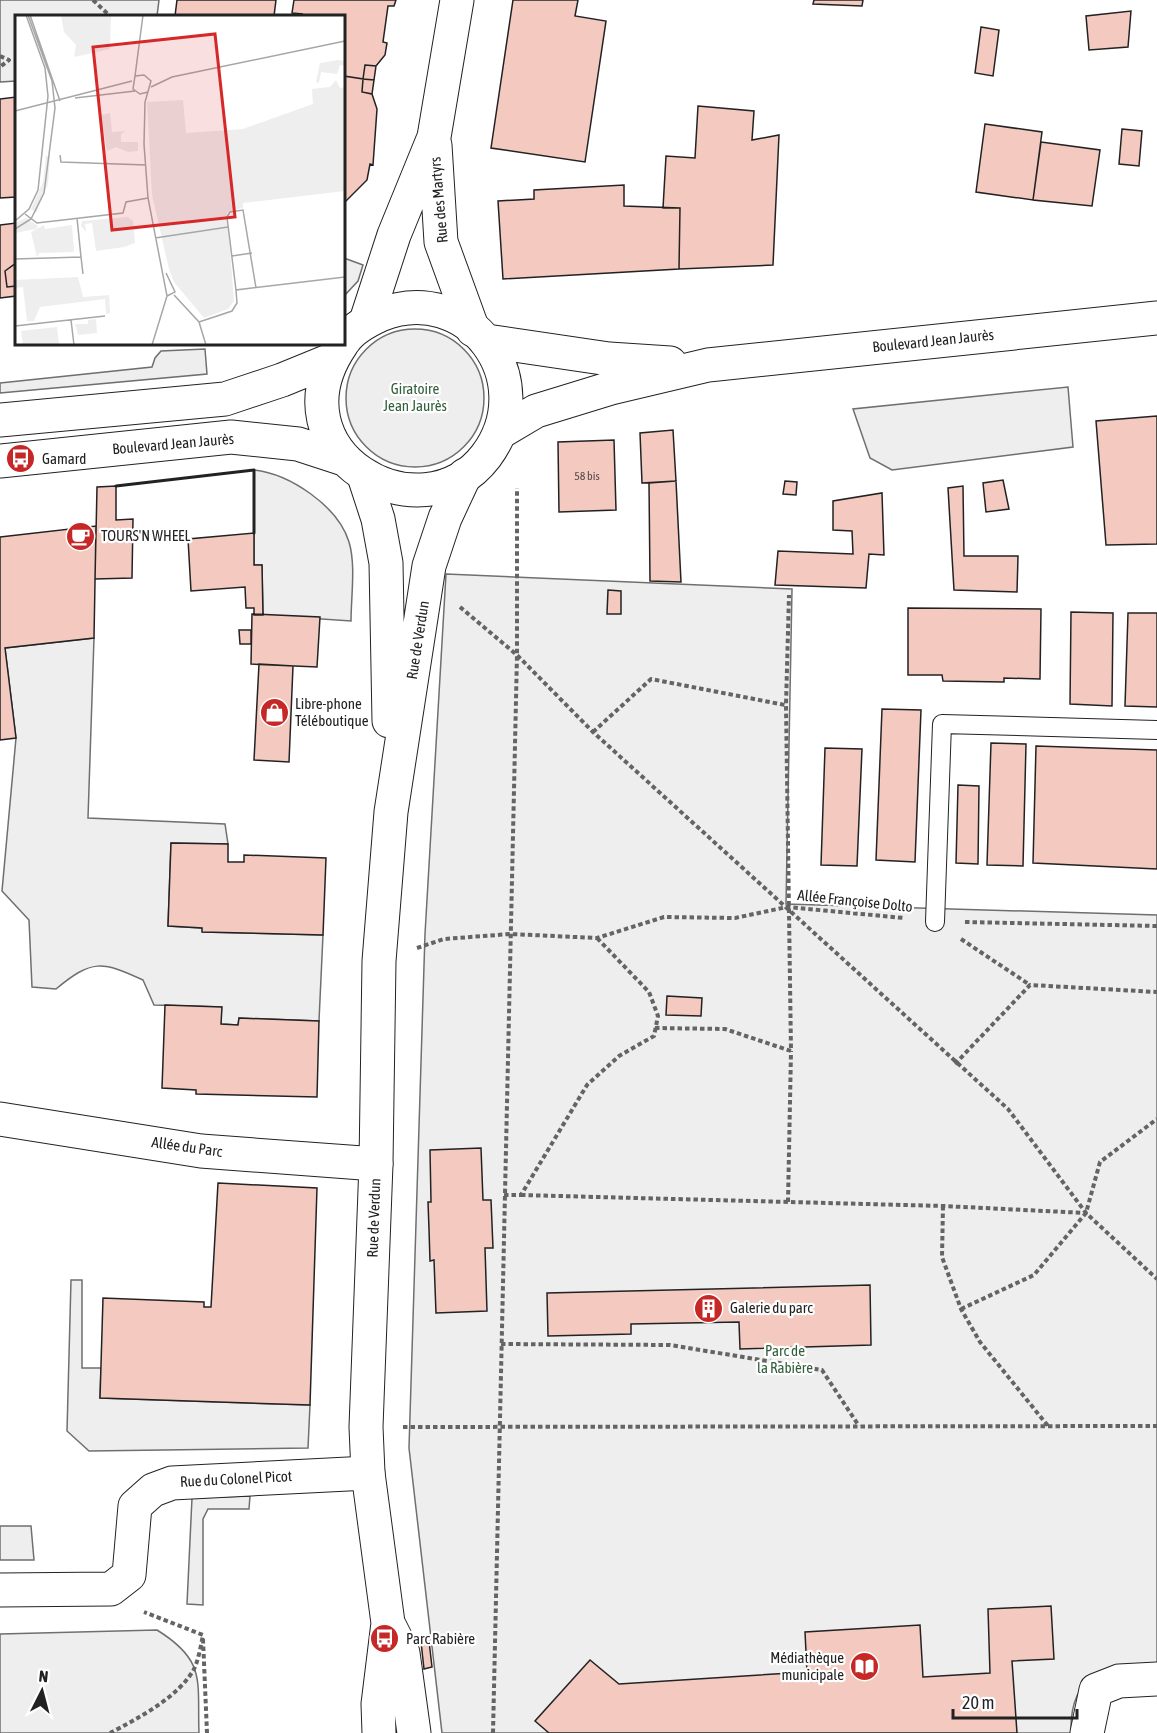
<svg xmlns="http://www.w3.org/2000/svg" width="1157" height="1733" viewBox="0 0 1157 1733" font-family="'Asap Condensed',sans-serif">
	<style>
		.green { fill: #eee; stroke: #6f6f6f; stroke-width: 1.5 }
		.building { fill: #f3c9c0; stroke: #222; stroke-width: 1.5 }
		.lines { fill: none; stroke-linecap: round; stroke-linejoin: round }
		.service-casing { stroke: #222; stroke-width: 20 }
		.minor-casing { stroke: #222; stroke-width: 35 }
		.secondary-casing { stroke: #222; stroke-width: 35 }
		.primary-casing { stroke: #222; stroke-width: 35 }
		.path { stroke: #646464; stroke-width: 4; stroke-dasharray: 4.5 3; stroke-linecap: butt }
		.service { stroke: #fff; stroke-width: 18 }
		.minor { stroke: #fff; stroke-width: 33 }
		.secondary { stroke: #fff; stroke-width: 33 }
		.primary { stroke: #fff; stroke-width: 33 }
		.wall { stroke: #222; stroke-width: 3 }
		.labels { text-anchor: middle; stroke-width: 4.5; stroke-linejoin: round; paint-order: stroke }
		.number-label { font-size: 12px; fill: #564c4a }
		.street-label { font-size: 15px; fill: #222; stroke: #fff }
		.park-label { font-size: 15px; fill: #2f5e38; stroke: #fff }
		.poi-label { font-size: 15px; fill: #222; stroke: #fff; text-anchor: start }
		.inset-road { fill: none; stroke: #a7a7a7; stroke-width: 1.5 }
		.view { fill: #d62828; fill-opacity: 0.15; stroke: #d62828; stroke-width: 3 }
		.inset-edge { fill: none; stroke: #222; stroke-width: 3 }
	</style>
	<rect width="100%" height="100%" fill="#fff"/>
	<!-- green -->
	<path class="green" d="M0,0H159L157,16H16V81L0,82Z
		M344,258L363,265L358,281L344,296Z
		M346 398a69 69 0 1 1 138 0a69 69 0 1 1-138 0Z
		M205,349L207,374L0,393V383L152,367L155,358L161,351Z
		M1068,387L1073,447L892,470L870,458L853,409Z
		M254,470C290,474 338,506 349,542C356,565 351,597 351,621L263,615L262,565H254Z
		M446,574L792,589L786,904L1157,915V1663C1106,1664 1069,1673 1071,1733H442L409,1448L425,934Z
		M94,638L88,818L225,824L228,844L171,843L168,926L202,928L203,932L323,935L319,1021L239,1018L238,1025L221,1024V1007L154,1005L143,980C102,961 92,959 56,989L32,987L29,920L2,891L16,738L5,648Z
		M71,1280H82V1368H101L100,1398L310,1405L308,1448L89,1451L67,1431Z
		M250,1496L249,1509H208L203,1519V1605L187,1604L192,1498Z
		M0,1526H31L34,1560H0Z
		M157,1630C207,1661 197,1681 199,1733H0V1634Z"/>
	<!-- building -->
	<path class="building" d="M177,0H276L274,16H175Z
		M294,0H396L394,6H388L383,42L387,43L385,55L376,66L365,65L363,79L344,76V16H301L302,14L292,13Z
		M513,0H578L575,16L606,21L585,162L491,148Z
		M814,0H863L862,6L813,4Z
		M1131,11L1128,47L1089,50L1086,16Z
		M981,27L999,30L993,76L975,73Z
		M365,65L376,66L374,80L363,79Z
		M344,76L363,79L362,92L372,94L377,109L373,165L370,164L367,180L344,203Z
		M363,79L374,80L372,94L362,92Z
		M16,97V197L0,198V99Z
		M698,106L754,111L752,140L779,135L773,265L679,269L680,208H663L666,156L695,158Z
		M985,124L1042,132L1033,200L976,192Z
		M1122,129L1142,131L1139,166L1119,164Z
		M1041,142L1100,150L1092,206L1033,200Z
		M624,185V206L680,208L679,269L503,279L498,201L534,199V190Z
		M16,223V263L5,271L7,287L16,286V296L0,298V225Z
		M16,263V286L7,287L5,271Z
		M1157,416V544L1106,545L1096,421Z
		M673,430L676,481L642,483L640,433Z
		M614,440L616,510L559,512L558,442Z
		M1003,480L1009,509L986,512L983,483Z
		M676,481L681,582L650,581L649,483Z
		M785,481L797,482L796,495L783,494Z
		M116,486V520L133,519L132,578L95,579L97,487Z
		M963,486L964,556H1018L1017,592L954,590L948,488Z
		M882,493L884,555L869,554L866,588L775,585L778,551L853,554L852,531L833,530V501Z
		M96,526L94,638L5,648L16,738L0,740V537Z
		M254,533V565H262L263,615H254V608H246L245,587L191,591L188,539Z
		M608,590L621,591V614H607Z
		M908,608L1041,609L1040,679L1004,678V682L943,681L942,675H908Z
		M1071,612L1113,613L1112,706L1070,704Z
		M1128,613H1157V707L1125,706Z
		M252,614L320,617L317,667L251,664Z
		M239,630H251V644H240Z
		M259,664L293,666L289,762L254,760Z
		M882,709L921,710L915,862L876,860Z
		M991,743L1026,744L1023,866L987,865Z
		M1036,746L1157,750V869L1033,863Z
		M825,748L862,749L857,866L821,865Z
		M958,785L979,786L978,864L956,863Z
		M171,843L228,844V862H244V855L326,858L323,935L202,932V928L168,926Z
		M667,996L702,998L701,1016L666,1015Z
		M165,1005L222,1007L221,1024L238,1025L239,1018L319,1021L317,1097L196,1094V1090L162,1088Z
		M481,1148L483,1200H491L493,1248H485L487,1311L436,1313L434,1260L430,1261L429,1229L428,1202H431L430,1150Z
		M218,1183L317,1188L310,1405L100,1398L103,1298L204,1302V1307H211Z
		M870,1285L871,1345L740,1349L739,1322L631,1324V1334L548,1336L547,1293Z
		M1051,1606L1054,1659L1012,1661L1017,1733H549L535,1721L590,1660L619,1684L807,1672L805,1632L920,1625L923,1677L990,1673L988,1609Z
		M429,1641L432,1667L424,1669L421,1642Z"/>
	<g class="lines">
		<defs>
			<path id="service" d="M935,922L942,724L1157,730"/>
			<path id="minor" d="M0,1119L201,1151L376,1164
				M0,1590L111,1589L129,1575L135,1506L153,1490L172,1483L368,1473
				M1087,1733L1096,1690L1119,1681L1157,1679"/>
			<path id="secondary" d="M435,145L441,242L473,330
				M366,321L394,235L434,137L457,0
				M364,476L378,519L386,563L389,721
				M390,1627L403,1653L414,1733
				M379,1733L378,1704L388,1623L368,1473L366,1427L376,1164L379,961L391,812L429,566L445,518L465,475"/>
			<path id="primary" d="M487,341L609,359L670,363
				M342,344C267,453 421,541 486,456C543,380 468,279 380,315C367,321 352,329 344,341
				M0,420L225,399L282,380L331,360
				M499,433L536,411L611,388L708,365L1157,318
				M0,461L231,437L298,444L344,459"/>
		</defs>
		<!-- service casing -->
		<use href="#service" class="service-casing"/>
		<!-- minor casing -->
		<use href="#minor" class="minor-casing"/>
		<!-- secondary casing -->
		<use href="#secondary" class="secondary-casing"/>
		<!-- primary casing -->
		<use href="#primary" class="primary-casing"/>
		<!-- path -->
		<path class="path" d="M93,0L110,16
			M0,56L9,60L0,67
			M460,607L517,655L593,732L1008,1109L1086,1213L1157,1279
			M593,732L651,679L785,705
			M965,922L1157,926
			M961,939L1030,985
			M417,948L444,939L510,934L597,938L664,917L735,918L787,907L904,918
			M655,1028L725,1029L791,1051L786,705L789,595
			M955,1064L1030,985L1157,992
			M504,1195H521L587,1085L619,1056L654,1036L658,1016L649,992L597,938
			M521,1195L943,1206L1086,1213
			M788,1202L791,1051
			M943,1206L942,1257L961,1309L980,1342L1048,1426
			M961,1309L1034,1275L1086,1213L1100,1162L1157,1119
			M501,1344L670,1345L822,1370L859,1426
			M403,1427L1157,1426
			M203,1639L207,1733
			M110,1733C137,1719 181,1696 195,1667C199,1657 201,1645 203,1635L144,1612
			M493,1733L517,655V488"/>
		<!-- service -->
		<use href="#service" class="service"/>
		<!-- minor -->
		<use href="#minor" class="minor"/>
		<!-- secondary -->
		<use href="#secondary" class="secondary"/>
		<!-- primary -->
		<use href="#primary" class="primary"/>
		<!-- wall -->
		<path class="wall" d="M116,486L254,470V533"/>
	</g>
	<!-- icons -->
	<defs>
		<symbol id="bus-disc" viewBox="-11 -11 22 22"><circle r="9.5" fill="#c62828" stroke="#fff"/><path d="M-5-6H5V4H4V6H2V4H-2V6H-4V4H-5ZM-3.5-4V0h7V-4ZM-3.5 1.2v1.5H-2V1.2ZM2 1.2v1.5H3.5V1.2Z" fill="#fff"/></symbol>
		<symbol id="cafe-disc" viewBox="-11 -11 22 22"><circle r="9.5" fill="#c62828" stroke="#fff"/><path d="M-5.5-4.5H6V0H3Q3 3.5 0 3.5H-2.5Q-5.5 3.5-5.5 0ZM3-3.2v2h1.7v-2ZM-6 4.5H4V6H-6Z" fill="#fff"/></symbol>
		<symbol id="shop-disc" viewBox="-11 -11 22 22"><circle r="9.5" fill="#c62828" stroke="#fff"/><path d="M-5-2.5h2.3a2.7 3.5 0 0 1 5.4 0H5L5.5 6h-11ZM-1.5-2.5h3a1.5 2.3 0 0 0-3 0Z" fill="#fff"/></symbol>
		<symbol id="building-disc" viewBox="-11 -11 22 22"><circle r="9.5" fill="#c62828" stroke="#fff"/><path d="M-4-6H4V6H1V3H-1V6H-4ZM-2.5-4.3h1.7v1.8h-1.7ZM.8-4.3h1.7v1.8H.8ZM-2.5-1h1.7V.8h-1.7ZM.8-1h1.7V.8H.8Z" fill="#fff"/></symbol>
		<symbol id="library-disc" viewBox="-11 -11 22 22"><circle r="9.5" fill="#c62828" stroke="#fff"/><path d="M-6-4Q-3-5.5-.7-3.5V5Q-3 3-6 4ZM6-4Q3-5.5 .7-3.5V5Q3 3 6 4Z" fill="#fff"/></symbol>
	</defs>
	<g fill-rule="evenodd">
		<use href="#bus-disc" x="4" y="442" width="33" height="33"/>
		<use href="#cafe-disc" x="64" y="520" width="33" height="33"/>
		<use href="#shop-disc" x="258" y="696" width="33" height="33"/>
		<use href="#building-disc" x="692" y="1292" width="33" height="33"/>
		<use href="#bus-disc" x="368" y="1622" width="33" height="33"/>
		<use href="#library-disc" x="848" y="1650" width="33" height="33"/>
	</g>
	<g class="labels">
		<!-- number labels -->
		<g class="number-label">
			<text x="587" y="480">58 bis</text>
		</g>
		<!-- street labels -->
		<g class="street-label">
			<text transform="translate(439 200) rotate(-95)" y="5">Rue des Martyrs</text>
			<text transform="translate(933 341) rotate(-6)" y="5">Boulevard Jean Jaurès</text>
			<text transform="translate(173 444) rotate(-5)" y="5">Boulevard Jean Jaurès</text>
			<text transform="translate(418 640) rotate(-81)" y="5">Rue de Verdun</text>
			<text transform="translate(855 901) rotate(6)" y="5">Allée Françoise Dolto</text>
			<text transform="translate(187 1147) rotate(8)" y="5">Allée du Parc</text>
			<text transform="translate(374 1218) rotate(-88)" y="5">Rue de Verdun</text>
			<text transform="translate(236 1479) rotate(-3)" y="5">Rue du Colonel Picot</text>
		</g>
		<!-- park labels -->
		<g class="park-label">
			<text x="415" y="394">Giratoire<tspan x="415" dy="17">Jean Jaurès</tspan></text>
			<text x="785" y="1356">Parc de<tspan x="785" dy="17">la Rabière</tspan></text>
		</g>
		<!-- poi labels -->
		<g class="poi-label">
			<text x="42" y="464">Gamard</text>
			<text x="101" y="541">TOURS'N WHEEL</text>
			<text x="295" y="709">Libre-phone<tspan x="295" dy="17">Téléboutique</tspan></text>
			<text x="730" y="1313">Galerie du parc</text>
			<text x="406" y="1644">Parc Rabière</text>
			<text x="844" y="1663" text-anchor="end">Médiathèque<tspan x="844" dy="17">municipale</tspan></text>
		</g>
	</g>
	<!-- overview -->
	<g transform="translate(15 15)">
		<rect width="330" height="330" fill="#fff"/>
		<path d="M46,0H96L95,34L59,42L61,30L49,17ZM323,45L330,46V51L325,50L322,59L306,57L304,68L301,67L305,48ZM321,65L325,73L330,72V176L228,188V193L212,197L219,286L213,294L189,303L159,267L154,254L137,180L132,87L168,85L171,118L228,114L298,89L297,74L315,72ZM95,98L97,117L111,116L106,119V127H123V136L113,137L101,132L92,136L86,100ZM31,141H35L33,169L21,198L16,194L28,167ZM113,202L118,206L120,228L109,232L81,236L77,208L70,209L71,217L66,211L67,206ZM11,203L23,211L21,214L0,218V208ZM29,210L30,214L57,210L59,237L24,238L22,242L16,217ZM63,262L68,282L94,280L95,298L91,299L90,284L25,292L19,306H12L8,272L0,273V265ZM81,304L82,318L63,320L60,309H73V305ZM42,312L44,330H8L6,316Z" fill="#eee"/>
		<path class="inset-road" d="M15,0L45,86M120,61L128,0M136,72L157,62L330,26M133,77L125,79L118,74L120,61L129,60L136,66L130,87L129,129L133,183L152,281L137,330M60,83L120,76M0,96L117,66M45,140L46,147L131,150M10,199L22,208L108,198L111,187L133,183M62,203L66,242M0,206L14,194L23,175L33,81L30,53L11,0M0,214L16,204L29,178L40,93L37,66L13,0M140,223L213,212M217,241L237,238M0,244L66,242L68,259M151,258L160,277L152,281M221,275L212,202L215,197L228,195L241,273M159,280L184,307L191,330M56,305L59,330M184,307L217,296L222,288L221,275L330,262M0,311L90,301"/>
		<path class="view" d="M200,19L220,202L97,215L78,32Z"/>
		<rect width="330" height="330" class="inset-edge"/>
	</g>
	<!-- north arrow -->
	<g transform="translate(42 1691) rotate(6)" stroke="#ffffff" stroke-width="4.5" paint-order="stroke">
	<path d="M0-4.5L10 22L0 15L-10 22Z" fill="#222222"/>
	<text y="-9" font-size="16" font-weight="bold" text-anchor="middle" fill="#222222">N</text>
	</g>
	<!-- scale -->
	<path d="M953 1709v9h124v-9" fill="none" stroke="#222222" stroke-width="3"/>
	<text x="962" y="1709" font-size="18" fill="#222222" stroke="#ffffff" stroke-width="4.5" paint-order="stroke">20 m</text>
</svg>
